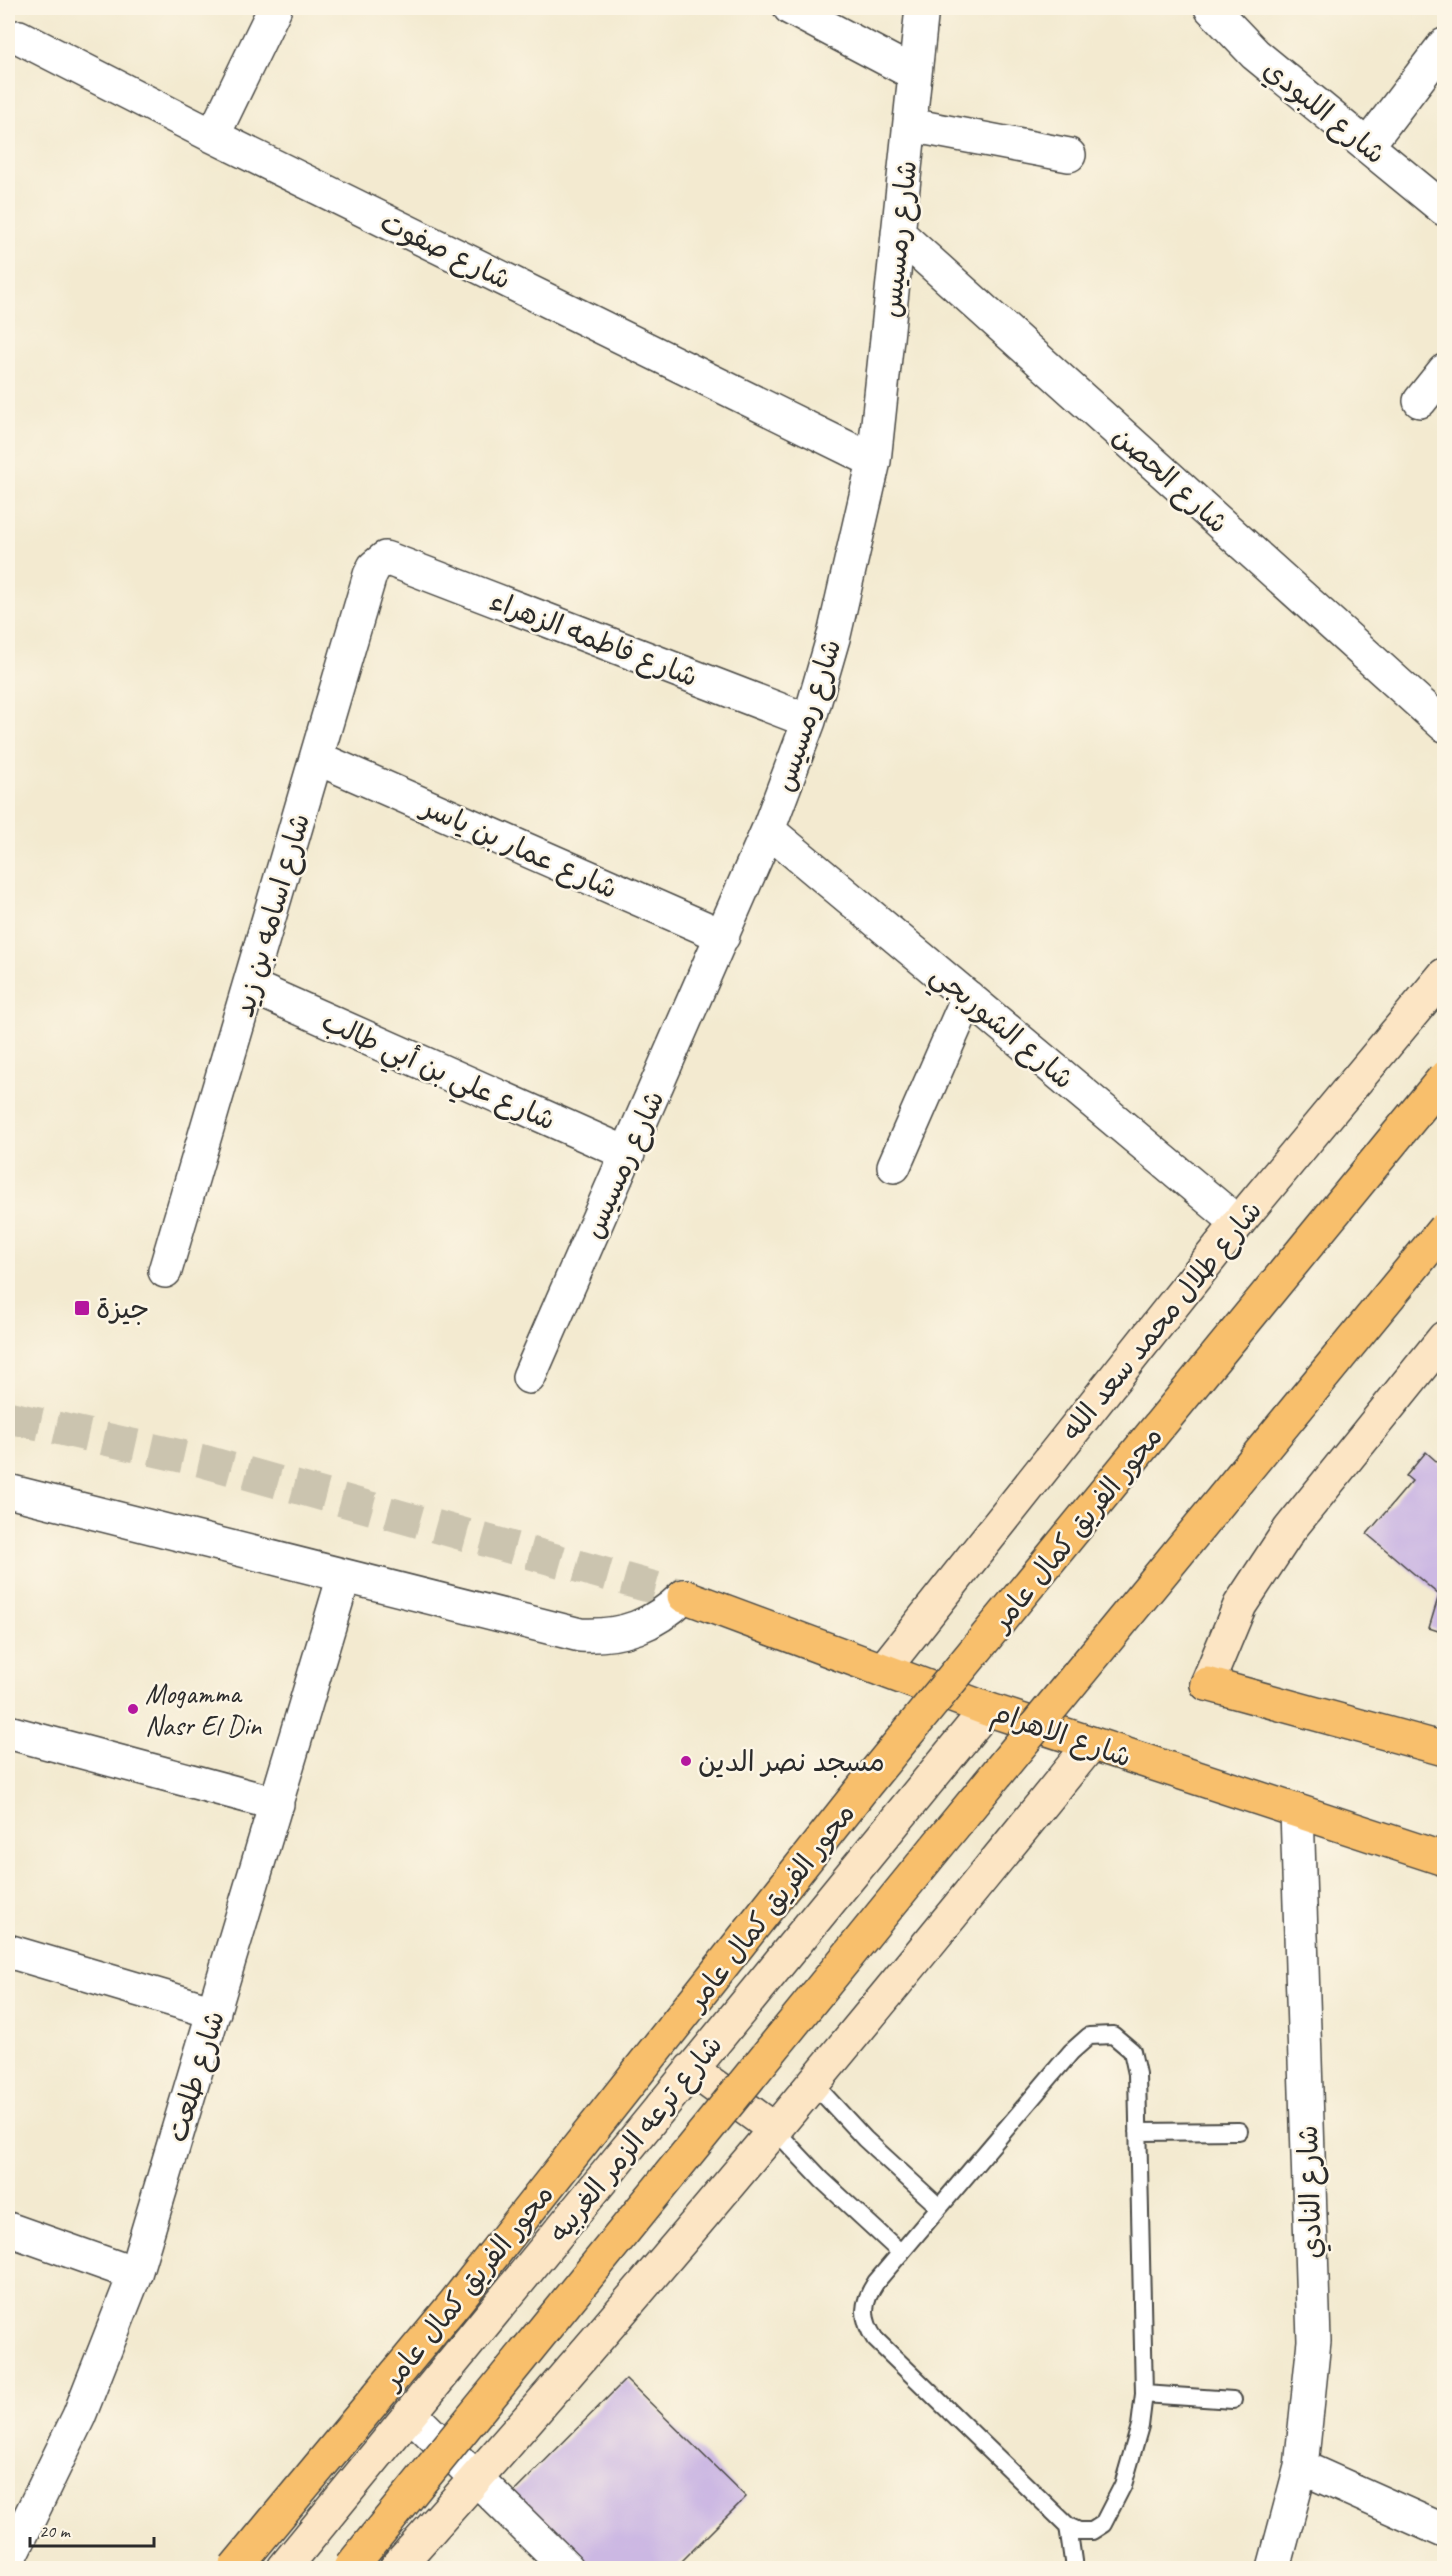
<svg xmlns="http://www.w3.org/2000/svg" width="1452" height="2576" viewBox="0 0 1452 2576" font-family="Caveat,'Playpen Sans Arabic',sans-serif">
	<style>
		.building { fill: #ccb8e3 }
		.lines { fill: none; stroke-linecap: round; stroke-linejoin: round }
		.primary-tunnel { stroke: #cbc4af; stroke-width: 33; stroke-dasharray: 33 16; stroke-linecap: butt }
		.lane-casing { stroke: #494844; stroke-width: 20 }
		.street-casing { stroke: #494844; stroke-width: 36 }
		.secondary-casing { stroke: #494844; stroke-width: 36 }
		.primary-casing { stroke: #494844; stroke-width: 36 }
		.lane { stroke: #fff; stroke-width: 16 }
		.street { stroke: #fff; stroke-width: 33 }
		.secondary { stroke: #fce5c4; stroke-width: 33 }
		.primary { stroke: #f8bf6c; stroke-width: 33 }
		.highway-bridge-casing { stroke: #494844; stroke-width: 36; stroke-linecap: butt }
		.highway-bridge { stroke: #f8bf6c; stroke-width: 33 }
		.poi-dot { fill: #b5179e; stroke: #fcf5e5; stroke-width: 2 }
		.labels { text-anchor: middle; stroke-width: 5; stroke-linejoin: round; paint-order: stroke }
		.street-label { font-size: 28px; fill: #2b2b2b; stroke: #fcf5e5 }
		.poi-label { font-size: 28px; fill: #2b2b2b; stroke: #fcf5e5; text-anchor: start }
	</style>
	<rect width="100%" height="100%" fill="#fcf5e5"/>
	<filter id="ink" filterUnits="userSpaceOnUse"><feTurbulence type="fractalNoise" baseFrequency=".0167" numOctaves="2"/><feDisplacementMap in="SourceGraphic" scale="12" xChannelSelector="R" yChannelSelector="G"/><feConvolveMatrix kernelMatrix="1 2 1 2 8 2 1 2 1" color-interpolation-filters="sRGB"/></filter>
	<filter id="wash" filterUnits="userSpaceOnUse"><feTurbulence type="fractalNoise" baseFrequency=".008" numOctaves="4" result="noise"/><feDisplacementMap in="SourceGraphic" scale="24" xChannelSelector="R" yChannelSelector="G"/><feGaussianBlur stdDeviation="1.35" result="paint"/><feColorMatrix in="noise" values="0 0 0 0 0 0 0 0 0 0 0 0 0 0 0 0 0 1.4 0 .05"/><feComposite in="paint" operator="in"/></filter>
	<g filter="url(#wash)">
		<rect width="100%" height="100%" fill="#f3ead0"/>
		<g id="blocks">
			<!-- building -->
			<path class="building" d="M1426,1452L1444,1468V1633L1429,1628L1439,1595L1367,1534L1412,1481L1406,1476Z
				M626,2379L746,2497L675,2568H577L507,2499Z"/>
		</g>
	</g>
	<g filter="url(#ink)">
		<use href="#blocks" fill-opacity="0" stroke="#494844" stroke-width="1.5"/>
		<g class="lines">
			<!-- primary-tunnel -->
			<path class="primary-tunnel" d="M8,1417L203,1461L684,1596"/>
			<defs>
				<path id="lane" d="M1113,2035L1132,2051L1137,2074L1144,2394L1140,2426L1123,2485L1103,2524L1092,2531H1079L1068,2526L875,2339C861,2318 862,2303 876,2282L1071,2052L1089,2036Z
					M814,2084L865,2139L939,2207
					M774,2129L822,2180L901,2253
					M1138,2132L1239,2131
					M1144,2394L1233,2400
					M1068,2526L1074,2568"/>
				<path id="street" d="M790,8L915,74
					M1211,8L1255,54L1444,209
					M19,37L213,136L874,461
					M910,125L1069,155
					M213,136L275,8
					M1367,146L1444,45
					M898,233L1444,725
					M1420,401L1444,371
					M317,758L723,936
					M768,830L1238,1223
					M250,986L628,1154
					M894,1166L968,997
					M165,1271L370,575L374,567L385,558L391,560L809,721
					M529,1377L768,830L809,721L834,635L874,461L922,8
					M8,1491L580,1635C623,1637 653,1626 684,1596
					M8,1732L277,1804
					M8,1951L214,2012
					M8,2229L135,2274
					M411,2414L567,2568
					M1301,2467L1444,2531
					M8,2562L79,2416L135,2274L344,1576
					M1274,2568L1301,2467L1314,2341L1297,1811"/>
				<path id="secondary" d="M883,1670L1238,1223L1444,975
					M1207,1684L1240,1605L1290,1529L1444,1338
					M691,2069L774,2129
					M284,2568L987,1709
					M396,2568C636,2301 865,2023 1091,1744"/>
				<path id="primary" d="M684,1596L987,1709L1444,1859
					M1207,1684L1444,1749"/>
			</defs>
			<!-- lane casing -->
			<use href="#lane" class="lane-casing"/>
			<!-- street casing -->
			<use href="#street" class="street-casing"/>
			<!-- secondary casing -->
			<use href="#secondary" class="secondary-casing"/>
			<!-- primary casing -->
			<use href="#primary" class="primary-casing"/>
			<!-- lane -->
			<use href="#lane" class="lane"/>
			<!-- street -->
			<use href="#street" class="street"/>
			<!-- secondary -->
			<use href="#secondary" class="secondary"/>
			<!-- primary -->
			<use href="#primary" class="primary"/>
			<defs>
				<path id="highway-bridge" d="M235,2568L455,2303L865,1785L1444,1078
					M350,2568L934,1850L1444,1229"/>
			</defs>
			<!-- highway-bridge casing -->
			<use href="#highway-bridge" class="highway-bridge-casing"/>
			<!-- highway-bridge -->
			<use href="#highway-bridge" class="highway-bridge"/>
		</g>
	</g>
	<!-- markers -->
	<g class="poi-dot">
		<rect x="74" y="1300" width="16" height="16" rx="3"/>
		<circle cx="133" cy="1709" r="6"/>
		<circle cx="686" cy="1761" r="6"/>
	</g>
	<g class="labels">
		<!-- street labels -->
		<g class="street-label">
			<text transform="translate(1325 111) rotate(39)" y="10">شارع اللبودي</text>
			<text transform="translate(898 239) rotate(-84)" y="10">شارع رمسيس</text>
			<text transform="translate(446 250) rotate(26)" y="10">شارع صفوت</text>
			<text transform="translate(1171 479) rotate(42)" y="10">شارع الحصن</text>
			<text transform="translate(594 638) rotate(21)" y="10">شارع فاطمه الزهراء</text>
			<text transform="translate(807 715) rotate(-72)" y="10">شارع رمسيس</text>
			<text transform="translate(520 847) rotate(24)" y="10">شارع عمار بن ياسر</text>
			<text transform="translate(271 915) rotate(-74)" y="10">شارع اسامه بن زيد</text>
			<text transform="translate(1003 1026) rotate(40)" y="10">شارع الشوربجي</text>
			<text transform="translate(439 1070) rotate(24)" y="10">شارع علي بن أبي طالب</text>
			<text transform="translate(623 1164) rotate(-66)" y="10">شارع رمسيس</text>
			<text transform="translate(1161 1320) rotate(-51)" y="10">شارع طلال محمد سعد الله</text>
			<text transform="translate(1076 1528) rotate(-51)" y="10">محور الفريق كمال عامر</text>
			<text transform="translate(1062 1734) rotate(19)" y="10">شارع الاهرام</text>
			<text transform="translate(770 1906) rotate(-52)" y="10">محور الفريق كمال عامر</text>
			<text transform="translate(195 2076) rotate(-73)" y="10">شارع طلعت</text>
			<text transform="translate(635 2138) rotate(-51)" y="10">شارع ترعه الزمر الغربيه</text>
			<text transform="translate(1309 2192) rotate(-92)" y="10">شارع النادي</text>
			<text transform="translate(467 2286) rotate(-51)" y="10">محور الفريق كمال عامر</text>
		</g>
		<!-- poi labels -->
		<g class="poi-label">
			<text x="96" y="1318">جيزة</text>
			<text x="145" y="1703">Mogamma<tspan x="145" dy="32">Nasr El Din</tspan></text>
			<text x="698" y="1771">مسجد نصر الدين</text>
		</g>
	</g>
	<!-- margin -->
	<rect width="1452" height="2576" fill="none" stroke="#fcf5e5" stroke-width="30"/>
	<!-- scale -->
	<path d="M30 2537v9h124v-9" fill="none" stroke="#2b2b2b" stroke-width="3"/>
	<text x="39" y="2537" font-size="18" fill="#2b2b2b" stroke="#fcf5e5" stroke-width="4.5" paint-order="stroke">20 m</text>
</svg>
